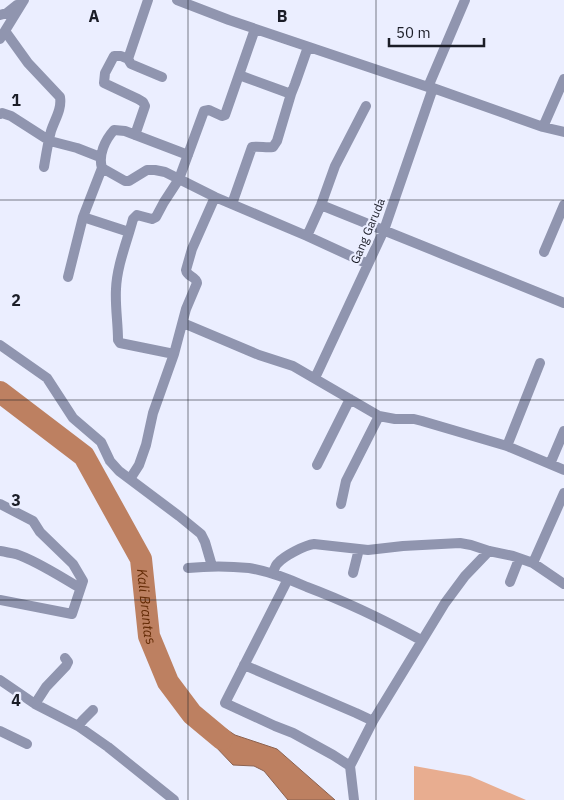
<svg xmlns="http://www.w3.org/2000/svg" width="564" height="800" viewBox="0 0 564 800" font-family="'IBM Plex Sans',sans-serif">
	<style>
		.green { fill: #e8ad90 }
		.water { fill: #bd8061; stroke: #8c6250 }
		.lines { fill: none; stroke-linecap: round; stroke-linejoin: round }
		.river { stroke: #bd8061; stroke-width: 22 }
		.street { stroke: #9095af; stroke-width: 10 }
		.grid { fill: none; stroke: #1b1d27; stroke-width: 1; stroke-opacity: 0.55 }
		.labels { text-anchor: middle; stroke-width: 4.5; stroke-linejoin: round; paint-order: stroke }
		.street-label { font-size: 12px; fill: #1b1d27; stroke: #ebeeff }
		.water-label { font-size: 14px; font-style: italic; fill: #642b06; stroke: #ebeeff }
		.grid-label { font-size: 16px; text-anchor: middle; font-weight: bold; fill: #1b1d27; stroke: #ebeeff; stroke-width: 4.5; stroke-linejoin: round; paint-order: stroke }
	</style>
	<rect width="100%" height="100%" fill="#ebeeff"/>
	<!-- green -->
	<path class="green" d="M414,766L470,776L526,800H414Z"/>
	<!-- water -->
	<path class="water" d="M203,714L235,735L277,749L335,800H288L264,771L254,766L233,765L195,725Z"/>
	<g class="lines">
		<!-- river -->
		<path class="river" id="s1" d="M0,392L84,456L141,559L149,636L168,682L192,714L222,739"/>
		<!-- street -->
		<path class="street" d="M177,0L229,20L428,87L433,88L543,127L564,132
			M0,15L7,13L17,5
			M5,31L28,63L60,97C62,109 55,119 51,131C48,142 46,155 44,167
			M0,39L24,0
			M128,59L148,0
			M239,75L291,94L295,84L308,47
			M428,87L465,0
			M0,114L2,113L11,116L50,141L77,148L100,157
			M543,127L564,79
			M135,135L145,106L143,102L138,99L104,83L105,73L114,56H121L128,59L131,64L162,77
			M188,155L125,131L114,130C105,140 98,155 102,168L125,181H129L147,170H155L165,172L215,197L307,236L321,205L335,166L366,106
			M232,204L252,147C260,146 266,148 273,147L277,141L291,94
			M321,205C402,237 483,271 564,303
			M83,217L129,232
			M307,236L368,264
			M544,252L564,205
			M68,277L83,217L102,168
			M183,323L259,355L293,366L379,416L395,419H414L422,421L507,446L564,470
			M0,345L47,378L73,418L101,442L110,461L119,471L179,516L201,534L205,542L212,566
			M174,354L120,343L118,340C118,323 115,306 116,289C117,265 127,242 133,219L137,215L152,219L156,217L164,202L179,179L204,111L209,110L222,116L225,115L255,29
			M315,378L384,230L433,88
			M507,446L540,363
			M550,464L564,431
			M317,465L350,399
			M130,479L139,465L146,445L153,413L174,354L186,309L197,283C196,276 187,277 186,270L192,249L215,197
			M0,504L33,521L40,532L73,564L83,581L72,614L0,600
			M341,504L346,481L379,416
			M0,551C5,552 11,553 16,554C37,561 61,577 80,588
			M533,563L564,493
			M188,568C208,566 229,566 249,568C269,571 289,579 307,587C347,602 384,620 421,640
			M353,573L359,549
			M273,574C274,570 275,565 278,563C284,556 305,545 314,544L368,550L403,546L460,543L471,545L489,551L513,556L533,563L564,584
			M288,579L225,703L275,726L293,733L333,755L350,766
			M510,582L519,559
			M244,665L356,713L373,721
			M0,680L35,704L78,726L108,747L174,800
			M35,704L46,687L66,666L68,662L65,658
			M78,726L83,720L93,710
			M0,731L27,744
			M354,800L350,766L373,721L445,603L465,576L489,551"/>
	</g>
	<!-- grid -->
	<path class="grid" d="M188,0V800M376,0V800M0,200H564M0,400H564M0,600H564"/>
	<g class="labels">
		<!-- street labels -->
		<g class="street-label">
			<text transform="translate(368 231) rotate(-67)" y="4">Gang Garuda</text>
		</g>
		<!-- water labels -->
		<g class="water-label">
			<text dy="5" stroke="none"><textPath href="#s1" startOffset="271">Kali Brantas</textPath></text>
		</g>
	</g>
	<g class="grid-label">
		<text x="94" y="22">A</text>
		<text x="282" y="22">B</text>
		<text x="16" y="106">1</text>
		<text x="16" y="306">2</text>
		<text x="16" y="506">3</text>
		<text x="16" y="706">4</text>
	</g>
	<!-- scale -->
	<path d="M389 38v8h95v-8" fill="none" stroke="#1b1d27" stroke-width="2.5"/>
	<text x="396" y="38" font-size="15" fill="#1b1d27" stroke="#ebeeff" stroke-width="4" paint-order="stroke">50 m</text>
</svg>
